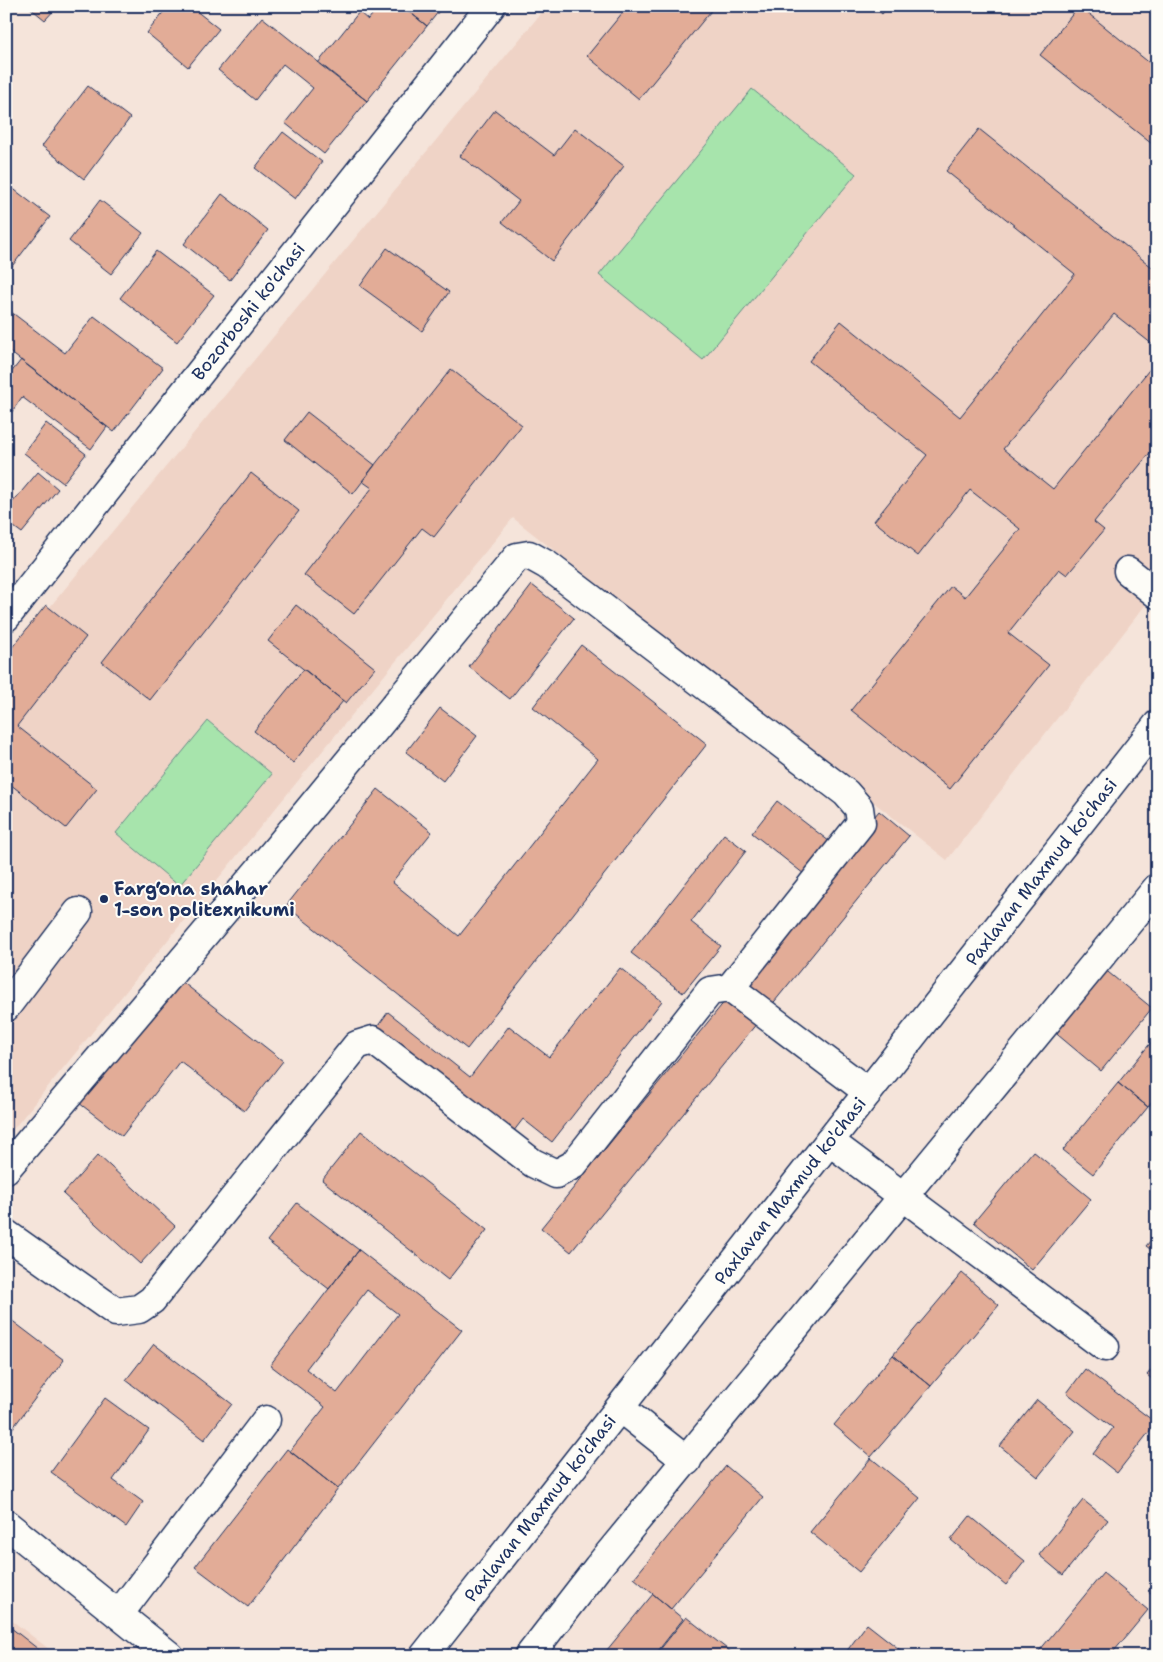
<svg xmlns="http://www.w3.org/2000/svg" width="1163" height="1662" viewBox="0 0 1163 1662" font-family="'Shantell Sans',sans-serif">
	<style>
		.built { fill: #efd3c6 }
		.green { fill: #a7e4ac; stroke: #618a85 }
		.building { fill: #e2ac97; stroke: #1b2f5e; fill-rule: evenodd }
		.lines { fill: none; stroke-linecap: round; stroke-linejoin: round }
		.minor-casing { stroke: #1b2f5e; stroke-width: 31 }
		.minor { stroke: #fdfcf7; stroke-width: 28 }
		.poi-dot { fill: #1b2f5e; stroke: #fdfcf7; stroke-width: 2 }
		.labels { text-anchor: middle; stroke-width: 4; stroke-linejoin: round; paint-order: stroke }
		.street-label { font-size: 18px; fill: #1b2f5e; stroke: #fdfcf7 }
		.poi-label { font-size: 18px; font-weight: bold; fill: #1b2f5e; stroke: #fdfcf7; text-anchor: start }
	</style>
	<rect width="100%" height="100%" fill="#f5e4da"/>
	<filter id="ink" filterUnits="userSpaceOnUse"><feTurbulence type="fractalNoise" baseFrequency=".02" numOctaves="2"/><feDisplacementMap in="SourceGraphic" scale="10" xChannelSelector="R" yChannelSelector="G"/><feConvolveMatrix kernelMatrix="1 2 1 2 8 2 1 2 1" color-interpolation-filters="sRGB"/></filter>
	<g filter="url(#ink)">
		<!-- built -->
		<path class="built" d="M547,6H1157V590L947,860L513,518L6,1138V660Z
			M6,1616L58,1656H6Z"/>
		<!-- green -->
		<path class="green" d="M752,89L856,174L703,360L599,275Z
			M208,721L272,774L179,886L116,833Z"/>
		<!-- building -->
		<path class="building" d="M28,6H56L57,7L45,20Z
			M168,6H190L219,29L188,67L147,33Z
			M379,6H402L427,26L367,101L318,63L359,12L368,20Z
			M402,6H443L427,26Z
			M628,6H715L639,99L587,56Z
			M873,6H889L882,14Z
			M1079,6L1157,69V148L1040,55Z
			M262,17L367,101L324,154L285,123L313,88L283,64L255,100L218,70Z
			M88,86L130,118L84,179L42,146Z
			M495,110L554,155L575,128L624,166L552,261L502,222L519,201L460,156Z
			M979,129L1157,271V348L1114,314L1003,449L1053,489L1157,360V444L1094,522L1104,530L1067,575L1059,569L1008,633L1049,665L950,789L851,710L951,586L965,597L1020,529L970,490L918,556L874,521L927,455L809,361L841,321L960,417L1075,274L946,171Z
			M283,132L322,162L295,199L255,168Z
			M7,184L50,217L6,274V186Z
			M222,194L268,230L230,280L184,244Z
			M100,200L143,233L111,274L69,241Z
			M387,248L449,292L422,331L360,286Z
			M156,251L214,295L177,342L120,298Z
			M6,308L65,353L94,316L163,368L114,432L6,349Z
			M21,360L107,427L91,449L22,397L11,413L6,409V379Z
			M451,369L522,425L434,537L422,528L354,614L304,575L372,488L362,481Z
			M307,412L375,465L353,494L285,440Z
			M46,423L86,454L63,483L24,453Z
			M38,472L58,489L22,533L6,521V510Z
			M251,473L299,511L150,700L102,662Z
			M532,585L574,618L510,699L469,667Z
			M46,605L86,637L17,726L97,789L66,828L10,784L6,789V655Z
			M296,605L375,668L346,703L268,641Z
			M581,645L707,744L467,1049L286,906L378,789L432,832L392,882L459,936L598,759L533,707Z
			M304,669L343,701L293,763L254,731Z
			M440,708L477,736L443,781L406,752Z
			M777,801L834,845L809,878L752,833Z
			M879,811L909,836L571,1252L541,1228Z
			M724,834L746,851L691,922L721,946L683,993L631,953Z
			M620,968L662,1001L552,1142L523,1119L510,1136L375,1030L388,1012L470,1077L509,1026L549,1057Z
			M1103,968L1152,1008L1101,1071L1052,1030Z
			M176,977L283,1061L244,1111L180,1061L122,1136L79,1103Z
			M1157,1035V1096L1148,1107L1118,1083Z
			M1118,1083L1148,1107L1093,1174L1063,1150Z
			M361,1131L487,1230L448,1280L322,1180Z
			M1033,1151L1091,1199L1032,1270L974,1222Z
			M98,1155L175,1226L140,1264L63,1194Z
			M297,1203L359,1250L329,1289L267,1241Z
			M1157,1233V1254L1146,1246Z
			M359,1250L462,1330L338,1489L290,1451L325,1407L270,1365ZM367,1290L398,1314L337,1393L306,1369Z
			M962,1273L999,1305L931,1386L893,1355Z
			M6,1316L64,1360L6,1437Z
			M154,1344L232,1404L204,1440L126,1380Z
			M893,1355L931,1386L871,1457L834,1425Z
			M1157,1363V1383L1147,1375Z
			M1085,1369L1156,1423L1117,1473L1093,1454L1113,1428L1067,1393Z
			M105,1398L149,1430L113,1480L143,1502L126,1527L51,1472Z
			M1037,1400L1075,1431L1038,1477L1000,1446Z
			M287,1449L338,1489L248,1607L195,1567Z
			M871,1458L920,1498L859,1572L810,1532Z
			M726,1466L763,1497L671,1609L634,1578Z
			M1083,1500L1108,1520L1063,1575L1039,1555Z
			M970,1516L1025,1561L1006,1585L951,1540Z
			M1103,1573L1148,1610L1110,1656H1035Z
			M1157,1581V1597L1148,1591Z
			M653,1594L683,1619L654,1656H602Z
			M686,1617L736,1656H655Z
			M6,1624L47,1656H6Z
			M867,1624L908,1656H843Z"/>
		<g class="lines">
			<defs>
				<g id="minor">
					<path d="M1128,571L1157,594"/>
					<path id="s1" d="M6,617L491,6"/>
					<path d="M6,1007L78,912"/>
					<path d="M829,1141L1105,1347"/>
					<path d="M6,1169L274,852L517,557L529,555L547,565L846,793L859,808L861,823L730,988"/>
					<path d="M6,1234L116,1312L139,1309L152,1300L357,1045L373,1040L533,1163L556,1174L573,1165L710,991L730,988L868,1092"/>
					<path d="M620,1408L687,1461"/>
					<path d="M6,1524L170,1656"/>
					<path d="M119,1614L266,1420"/>
					<path id="s2" d="M424,1656L1157,725"/>
					<path d="M529,1656L598,1567L1157,888"/>
				</g>
			</defs>
			<!-- minor casing -->
			<use href="#minor" class="minor-casing"/>
			<!-- minor -->
			<use href="#minor" class="minor"/>
		</g>
	</g>
	<!-- markers -->
	<circle class="poi-dot" cx="104" cy="899" r="5"/>
	<g class="labels">
		<!-- street labels -->
		<g class="street-label">
			<text dy="6" stroke="none"><textPath href="#s1" startOffset="390">Bozorboshi ko'chasi</textPath></text>
			<text dy="6" stroke="none"><textPath href="#s2" startOffset="998">Paxlavan Maxmud ko'chasi</textPath></text>
			<text dy="6" stroke="none"><textPath href="#s2" startOffset="592">Paxlavan Maxmud ko'chasi</textPath></text>
			<text dy="6" stroke="none"><textPath href="#s2" startOffset="188">Paxlavan Maxmud ko'chasi</textPath></text>
		</g>
		<!-- poi labels -->
		<g class="poi-label">
			<text x="114" y="895">Farg‘ona shahar<tspan x="114" dy="21">1-son politexnikumi</tspan></text>
		</g>
	</g>
	<!-- margin -->
	<rect width="1163" height="1662" fill="none" stroke="#fdfcf7" stroke-width="25"/>
	<rect x="12" y="12" width="1138" height="1637" fill="none" stroke="#1b2f5e" stroke-width="2" filter="url(#ink)"/>
</svg>
